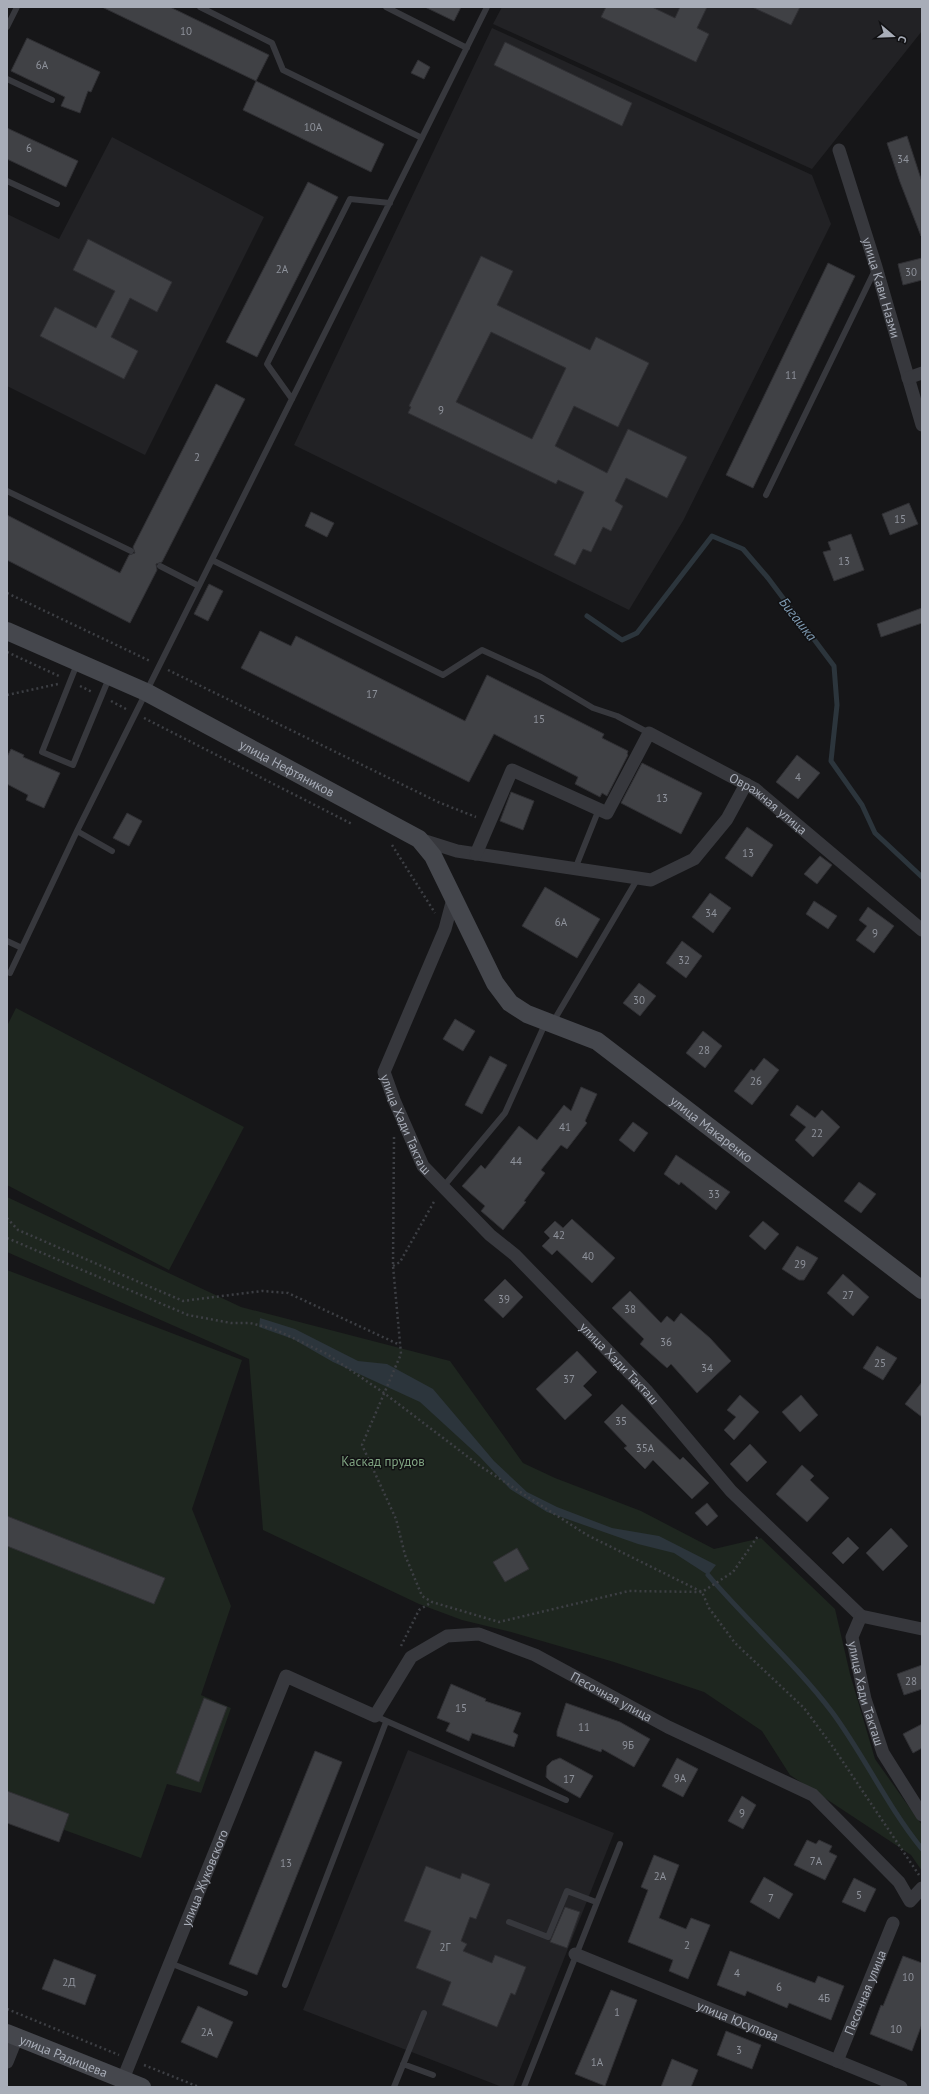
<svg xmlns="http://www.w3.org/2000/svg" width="929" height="2094" viewBox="0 0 929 2094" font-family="'PT Sans',sans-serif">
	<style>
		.built { fill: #222225 }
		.green { fill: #1e261f }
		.water { fill: #2c353c }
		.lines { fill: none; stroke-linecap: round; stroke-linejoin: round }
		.stream { stroke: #2c353c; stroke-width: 5 }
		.building { fill: #404145; stroke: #303034; fill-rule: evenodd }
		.path { stroke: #3d3f44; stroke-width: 2.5; stroke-dasharray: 2 3; stroke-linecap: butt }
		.lane { stroke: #37383d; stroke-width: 6 }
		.street { stroke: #37383d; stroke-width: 13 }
		.secondary { stroke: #45474d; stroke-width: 18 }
		.labels { text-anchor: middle; stroke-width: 3; stroke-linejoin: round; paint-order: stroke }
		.number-label { font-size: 11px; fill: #8e929b }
		.street-label { font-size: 13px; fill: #a8adb8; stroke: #111113 }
		.park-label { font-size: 13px; fill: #7fa381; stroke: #111113 }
		.water-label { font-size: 14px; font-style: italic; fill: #7f9bb3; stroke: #111113 }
	</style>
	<rect width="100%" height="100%" fill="#161618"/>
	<!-- built -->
	<path class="built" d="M502,7H922V31L812,169L493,24Z
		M492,28L812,175L831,224L683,521L629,610L294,445Z
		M112,137L264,217L145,455L7,386V214L59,239Z
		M408,1750L614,1833L513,2087H502L303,2010Z"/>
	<!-- green -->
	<path class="green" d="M16,1008L244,1127L169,1270L7,1185V1026Z
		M7,1197L241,1307L450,1361L523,1463L555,1478L641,1511L714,1549L761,1538L835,1609L850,1674L875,1759L922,1825V1871L911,1855L790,1775L762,1731L704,1692L614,1662L511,1632L462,1620L419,1604L263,1530L249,1359L7,1252Z
		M7,1270L242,1360L192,1509L231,1606L201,1695L231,1708L201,1793L167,1784L141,1858L7,1809Z"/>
	<!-- water -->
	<path class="water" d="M260,1318L295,1329L358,1361L387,1364L433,1389L494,1461L527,1492L557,1507L612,1528L659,1536L716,1565L708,1575L674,1553L638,1544L547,1512L510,1489L480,1457L420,1402L333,1362L293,1339L259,1327Z"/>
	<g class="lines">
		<!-- stream -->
		<path class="stream" d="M587,616L622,640L637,633L712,536L743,549L768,578L834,666L837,705L831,761L862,805L875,833L922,877
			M708,1575C748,1622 795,1663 832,1712C864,1755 887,1806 922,1849"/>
	</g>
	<!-- building -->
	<path class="building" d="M102,7H170L269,55L256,81Z
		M425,7H461L454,21Z
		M606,7H652L675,18L680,7H707L697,28L709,34L696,62L601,17Z
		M752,7H800L791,25Z
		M27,38L100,72L91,92L88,91L80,113L61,106L65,97L11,71Z
		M505,42L632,103L622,126L494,65Z
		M418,60L430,67L424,79L411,73Z
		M256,81L384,144L371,172L243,110Z
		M7,128L78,161L66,187L7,159Z
		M907,136L922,182L921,236L900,182L887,143Z
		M308,182L338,197L257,357L226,342Z
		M88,239L172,282L157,312L130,298L111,337L138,351L124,379L40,336L55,307L96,328L115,291L73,270Z
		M481,256L513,271L497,305L590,350L596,337L649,363L618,427L574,406L555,446L607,473L628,429L687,457L667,498L626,478L615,501L623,506L611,531L603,527L591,552L583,549L575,565L554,555L584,492L558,480L556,484L408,413L411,407L409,406ZM491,332L566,368L532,439L456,402Z
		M922,258V280L903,285L898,264Z
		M828,263L855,276L753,488L726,475Z
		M216,384L245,399L162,562L156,564L157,570L130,623L7,560V515L120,573L129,555L135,553L133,547Z
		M909,503L918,524L890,535L882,514Z
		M311,512L334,523L327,537L305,526Z
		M851,534L864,570L834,581L823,552L831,550L828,542Z
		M209,584L223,591L208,621L194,614Z
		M922,608V623L881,637L877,624Z
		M260,631L291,646L296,636L465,721L487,675L604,734L602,738L628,751L627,754L628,755L607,796L602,793L600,797L575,784L578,777L494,734L469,782L241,668Z
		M11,749L24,755L23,757L60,773L44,808L26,800L28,795L7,784V757Z
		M797,755L820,773L798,799L776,782Z
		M642,763L702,793L681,834L621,803Z
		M511,792L534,801L523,830L500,821Z
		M127,813L142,821L129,846L113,838Z
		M747,827L773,845L752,877L725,858Z
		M820,856L832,865L817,884L804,874Z
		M545,887L600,919L577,958L522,926Z
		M710,893L731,908L713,933L692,917Z
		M814,901L837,916L828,929L806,914Z
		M868,907L894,926L874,953L856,940L867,926L859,920Z
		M682,941L702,956L686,978L666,963Z
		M639,983L656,996L640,1016L623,1003Z
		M455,1019L475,1031L463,1051L443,1039Z
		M703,1031L722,1046L705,1068L686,1053Z
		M490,1056L507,1065L482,1114L465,1105Z
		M764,1058L779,1070L752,1105L734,1091L751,1069L754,1071Z
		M581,1087L597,1094L585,1121L587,1123L567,1149L561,1145L541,1170L545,1173L524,1201L526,1202L503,1230L481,1211L485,1206L462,1186L481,1165L485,1169L519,1126L537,1140L564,1105L571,1111Z
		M797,1105L815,1118L822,1110L840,1127L813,1157L795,1140L806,1127L790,1115Z
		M633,1122L648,1133L634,1152L619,1140Z
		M676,1155L730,1192L716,1210L681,1182L679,1185L664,1174Z
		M859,1182L876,1194L861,1213L844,1201Z
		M572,1219L615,1258L592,1283L557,1250L552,1255L542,1246L550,1238L544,1232L555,1221L563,1228Z
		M763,1221L779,1234L765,1250L749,1236Z
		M797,1246L818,1258L804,1280H799L782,1269Z
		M843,1274L869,1297L853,1316L827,1293Z
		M505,1279L523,1297L503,1318L484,1300Z
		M630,1291L661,1323L667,1316L674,1322L681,1313L710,1338L731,1361L697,1393L671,1364L667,1368L640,1344L644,1339L612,1308Z
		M877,1346L897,1358L883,1380L863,1368Z
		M577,1351L597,1372L583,1386L592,1395L565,1420L536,1389Z
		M922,1382V1417L905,1404Z
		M740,1395L759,1412L734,1440L724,1430L736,1417L727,1410Z
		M801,1395L818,1415L800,1432L782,1412Z
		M622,1404L680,1460L683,1457L709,1483L692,1499L653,1460L645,1469L624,1448L627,1446L604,1422Z
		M750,1444L767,1462L747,1482L730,1464Z
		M802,1465L814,1476L810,1480L829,1498L807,1522L776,1494Z
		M707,1503L718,1516L707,1526L695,1513Z
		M7,1516L165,1578L154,1604L7,1546Z
		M891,1528L908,1546L883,1571L866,1553Z
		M848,1537L859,1548L843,1564L832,1553Z
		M517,1548L529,1569L505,1582L493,1562Z
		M922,1665V1689L904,1695L897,1674Z
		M451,1684L486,1699L485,1701L521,1713L513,1732L518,1735L514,1747L472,1733L469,1741L446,1731L450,1723L437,1718Z
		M204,1698L227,1707L199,1782L176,1773Z
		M566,1703L620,1722L650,1739L634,1767L602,1749L601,1752L557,1736V1731Z
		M922,1724V1748L913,1753L903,1734Z
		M315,1751L342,1762L257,1975L229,1964Z
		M560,1758L593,1776L580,1798L550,1781L546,1777L547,1766L552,1761Z
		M677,1758L698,1769L683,1797L662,1786Z
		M7,1791L69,1814L59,1842L7,1823Z
		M742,1796L756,1805L743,1829L728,1821Z
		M807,1840L816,1844L819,1840L832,1846L829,1852L837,1856L825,1880L794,1865Z
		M654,1855L679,1865L659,1918L686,1929L691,1918L710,1925L688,1979L669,1971L673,1960L628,1942L648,1890L641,1887Z
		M426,1866L460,1879L462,1873L490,1884L476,1919L470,1917L461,1941L467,1944L463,1951L492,1963L495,1955L526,1967L515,1995L511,1993L497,2027L442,2005L451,1982L416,1968L431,1931L404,1921Z
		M764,1877L793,1894L779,1919L750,1902Z
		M854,1878L876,1889L865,1912L842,1902Z
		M565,1907L580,1912L567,1948L550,1942Z
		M730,1951L815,1983L818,1976L844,1986L831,2020L789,2003L787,2008L747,1991L745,1996L717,1985Z
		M903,1956L922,1963V2024L912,2051L870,2034L881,2005L883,2006Z
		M54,1959L96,1975L85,2005L42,1989Z
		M611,1990L637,2000L605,2086L575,2074Z
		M198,2006L233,2022L217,2058L181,2042Z
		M726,2031L761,2045L752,2069L717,2055Z
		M672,2059L698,2070L691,2087H661Z"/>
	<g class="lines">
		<!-- path -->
		<path class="path" d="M7,593L150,661
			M7,652L61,677
			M168,670L438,802L476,817
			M80,686L92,692
			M7,695L58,684
			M111,701L126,709
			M144,718L352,824
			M392,845L435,913
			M394,1137L393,1266L401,1354L362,1445L396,1519L405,1555L422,1596L432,1602L499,1622L629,1591L702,1592L733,1572L758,1536
			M7,1218L18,1230L183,1301L262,1291L288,1293L400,1345
			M7,1238L188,1315L231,1323H250L274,1329L327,1354L384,1393L480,1466L587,1535L702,1592L709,1608L735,1643L804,1708L833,1747L919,1875
			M393,1266L400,1262L435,1200
			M401,1646L419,1610L432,1602
			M7,2009L119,2055
			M144,2065L199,2087"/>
		<!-- lane -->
		<path class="lane" d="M200,7L272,43L283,70L422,138
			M386,7L467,48
			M7,27L17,7
			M7,79L52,100
			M7,181L57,204
			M292,399L267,364L350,199L390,203
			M7,491L131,551
			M766,495L875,270
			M212,560L443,675L482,650L541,677L593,708L617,716L649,733
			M160,566L199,586
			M77,664L42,752L73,765L109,678
			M77,831L112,851
			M575,869L599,809
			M7,941L22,948
			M10,973L77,831L487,7
			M553,1022L638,878
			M443,1187L505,1113L545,1024
			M375,1716L566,1800
			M509,1922L548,1937L567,1891L596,1902
			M170,1963L245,1993
			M285,1985L386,1722
			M403,2064L433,2075
			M394,2087L424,2013
			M524,2087L620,1844"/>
		<!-- street -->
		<g class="street">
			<path id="s1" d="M839,150L876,267L922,425"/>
			<path d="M908,378L922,373"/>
			<path d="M419,839L457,851L651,880L694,859L727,819L746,784"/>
			<path id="s2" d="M476,854L512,770L607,813L649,733L755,789L922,930"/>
			<path id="s3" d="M453,899L445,929L384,1072L394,1100L423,1166L490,1235L515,1255L646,1390L731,1491L861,1616L852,1637L865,1699L883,1753L922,1815"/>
			<path d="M861,1616L922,1629"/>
			<path id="s4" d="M575,1954L901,2087"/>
			<path id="s5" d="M837,2061L893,1923"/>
			<path d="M7,2062L17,2037"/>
			<path id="s6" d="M123,2079L286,1676L375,1716L411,1657L447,1636L479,1634L535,1655L668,1727L813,1795L899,1882L910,1901L922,1888"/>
		</g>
		<!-- secondary -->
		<g class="secondary">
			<path id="s7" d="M7,631L146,692L419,839L433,856L495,983L510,1003L527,1014L597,1041L922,1290"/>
			<path id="s8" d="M7,2033L142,2087"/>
		</g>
	</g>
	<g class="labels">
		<!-- number labels -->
		<g class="number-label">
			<text x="186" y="35">10</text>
			<text x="42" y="69">6А</text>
			<text x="313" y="131">10А</text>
			<text x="29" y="152">6</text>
			<text x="903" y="163">34</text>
			<text x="282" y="273">2А</text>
			<text x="911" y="276">30</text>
			<text x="791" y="379">11</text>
			<text x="441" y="414">9</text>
			<text x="197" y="461">2</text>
			<text x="900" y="523">15</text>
			<text x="844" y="565">13</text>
			<text x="372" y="698">17</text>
			<text x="539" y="723">15</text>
			<text x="798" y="781">4</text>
			<text x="662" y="802">13</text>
			<text x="748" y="857">13</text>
			<text x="711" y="917">34</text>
			<text x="561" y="926">6А</text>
			<text x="875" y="937">9</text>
			<text x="684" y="964">32</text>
			<text x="639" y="1004">30</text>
			<text x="704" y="1054">28</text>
			<text x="756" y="1085">26</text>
			<text x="565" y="1131">41</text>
			<text x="817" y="1137">22</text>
			<text x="516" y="1165">44</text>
			<text x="714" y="1198">33</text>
			<text x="559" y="1239">42</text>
			<text x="588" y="1260">40</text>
			<text x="800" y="1268">29</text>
			<text x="848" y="1299">27</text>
			<text x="504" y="1303">39</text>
			<text x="630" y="1313">38</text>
			<text x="666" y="1346">36</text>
			<text x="880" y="1367">25</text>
			<text x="707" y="1372">34</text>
			<text x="569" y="1383">37</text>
			<text x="621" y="1425">35</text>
			<text x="645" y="1452">35А</text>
			<text x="911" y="1685">28</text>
			<text x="461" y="1712">15</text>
			<text x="584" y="1731">11</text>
			<text x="628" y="1749">9Б</text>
			<text x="680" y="1782">9А</text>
			<text x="569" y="1783">17</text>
			<text x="742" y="1817">9</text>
			<text x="816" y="1865">7А</text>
			<text x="286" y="1867">13</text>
			<text x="660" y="1880">2А</text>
			<text x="859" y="1899">5</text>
			<text x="771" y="1902">7</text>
			<text x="687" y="1949">2</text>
			<text x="445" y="1951">2Г</text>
			<text x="737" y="1977">4</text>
			<text x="908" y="1981">10</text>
			<text x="69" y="1986">2Д</text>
			<text x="779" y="1991">6</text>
			<text x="824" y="2002">4Б</text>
			<text x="617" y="2016">1</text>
			<text x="896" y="2033">10</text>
			<text x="207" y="2036">2А</text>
			<text x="739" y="2054">3</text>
			<text x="597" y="2066">1А</text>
		</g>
		<!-- street labels -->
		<g class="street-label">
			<text dy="5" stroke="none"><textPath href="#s1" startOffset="144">улица Кави Назми</textPath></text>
			<text dy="5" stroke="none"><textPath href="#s7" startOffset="312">улица Нефтяников</textPath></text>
			<text dy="5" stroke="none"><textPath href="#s2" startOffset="425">Овражная улица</textPath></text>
			<text dy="5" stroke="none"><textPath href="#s3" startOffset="243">улица Хади Такташ</textPath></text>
			<text dy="5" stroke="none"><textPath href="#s7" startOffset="890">улица Макаренко</textPath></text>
			<text dy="5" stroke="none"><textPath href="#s3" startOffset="567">улица Хади Такташ</textPath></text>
			<text dy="5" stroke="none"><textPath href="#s3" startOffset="998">улица Хади Такташ</textPath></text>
			<text dy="5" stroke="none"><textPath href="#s6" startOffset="822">Песочная улица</textPath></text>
			<text dy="5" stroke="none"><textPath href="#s6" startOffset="217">улица Жуковского</textPath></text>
			<text dy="5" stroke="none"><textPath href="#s5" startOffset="74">Песочная улица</textPath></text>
			<text dy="5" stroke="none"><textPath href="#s4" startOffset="176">улица Юсупова</textPath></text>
			<text dy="5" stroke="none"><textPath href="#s8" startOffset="61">улица Радищева</textPath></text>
		</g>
		<!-- park labels -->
		<g class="park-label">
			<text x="383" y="1466">Каскад прудов</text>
		</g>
		<!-- water labels -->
		<g class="water-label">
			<text transform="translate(798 619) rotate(52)" y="5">Бигашка</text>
		</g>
	</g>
	<!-- border -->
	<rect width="929" height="2094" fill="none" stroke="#a8adb8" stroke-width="16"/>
	<!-- north arrow -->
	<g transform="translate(893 36) rotate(109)" stroke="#111113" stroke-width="3" paint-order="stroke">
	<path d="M0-3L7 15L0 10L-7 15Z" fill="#a8adb8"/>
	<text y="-6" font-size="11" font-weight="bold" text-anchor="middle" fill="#a8adb8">С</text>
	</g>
</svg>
